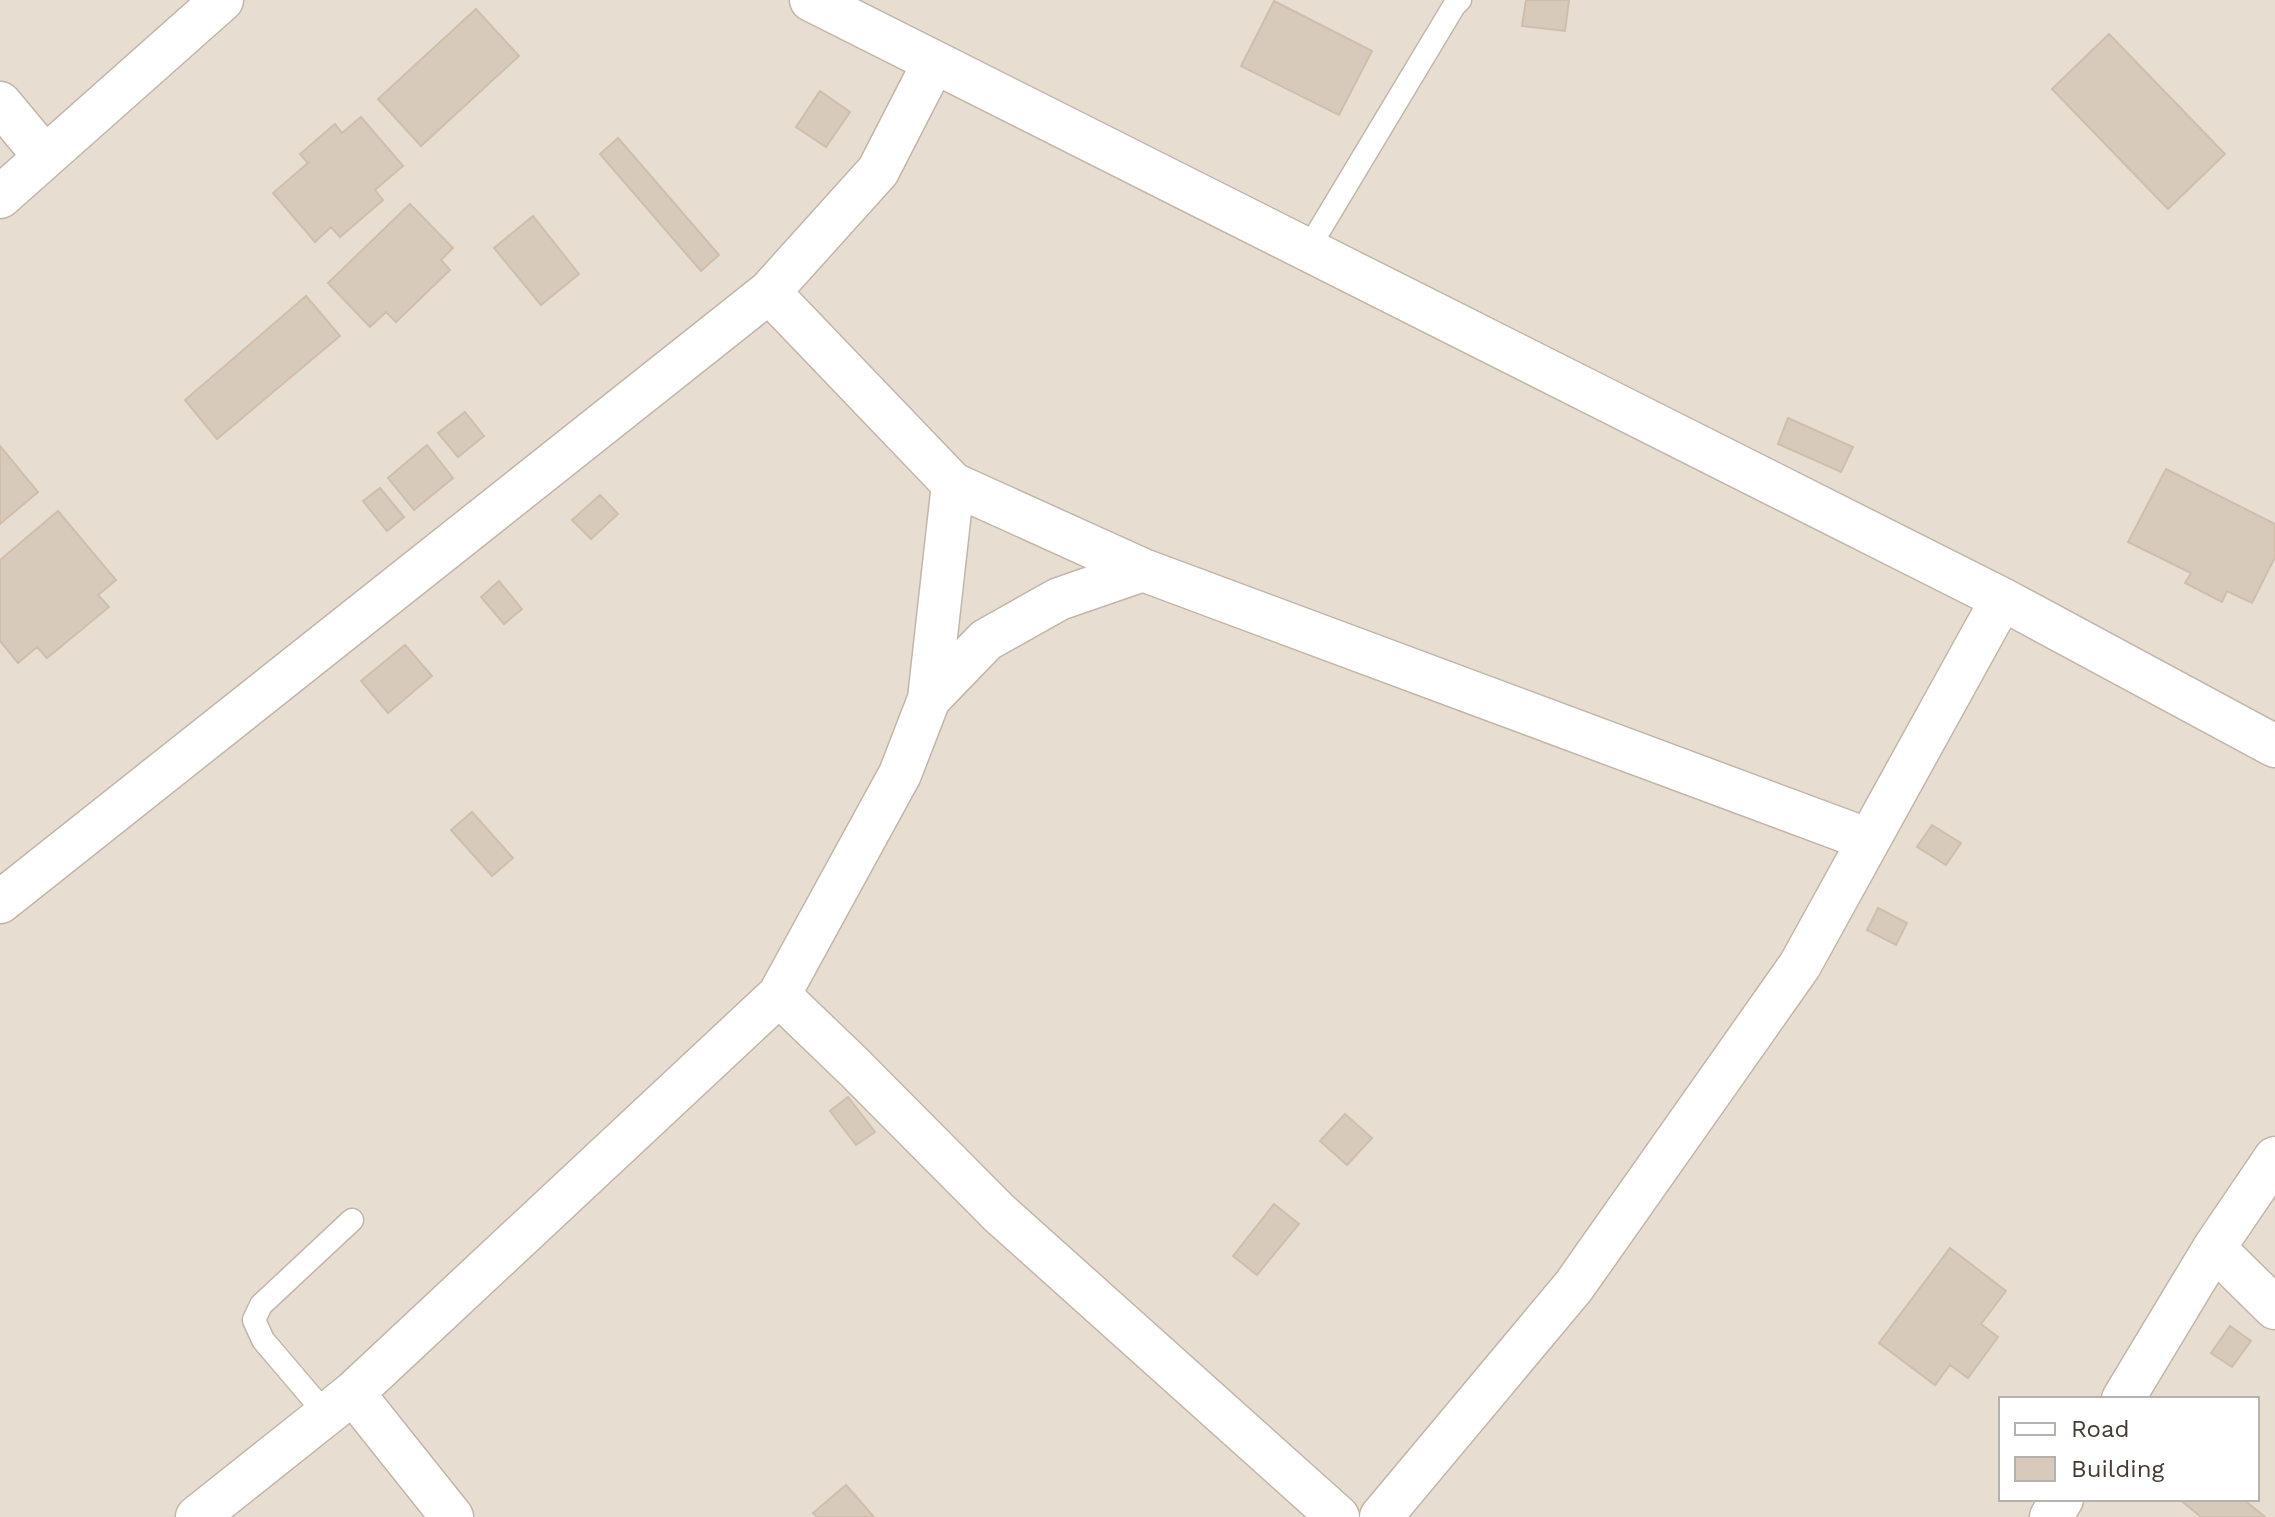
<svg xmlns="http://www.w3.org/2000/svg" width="2275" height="1517" viewBox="0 0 2275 1517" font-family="'Work Sans',sans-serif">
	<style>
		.residential { fill: #e7ded1; fill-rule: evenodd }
		.building { fill: #d7cabb; stroke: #cfbeab; stroke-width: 2 }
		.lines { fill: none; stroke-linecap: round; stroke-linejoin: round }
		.service-casing { stroke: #c1b6a9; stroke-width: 25 }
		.minor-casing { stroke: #c1b6a9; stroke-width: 45 }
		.service { stroke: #fff; stroke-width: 22 }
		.minor { stroke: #fff; stroke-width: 42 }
	</style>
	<rect width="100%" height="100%" fill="#f2ede3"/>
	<!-- residential -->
	<path class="residential" d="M0,0H2275V1517H0ZM2001,1399H2257V1499H2001Z"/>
	<!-- building -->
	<path class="building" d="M1526,0H1569L1565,31L1522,26Z
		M1274,1L1372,51L1339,115L1241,66Z
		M476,9L519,56L421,146L378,99Z
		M2109,34L2225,154L2168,209L2052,89Z
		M820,91L850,112L826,147L796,127Z
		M361,117L403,166L375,190L383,200L340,237L331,227L315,242L273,193L308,163L300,154L335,124L342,133Z
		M618,138L719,255L701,271L600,154Z
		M410,204L453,248L441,260L450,270L396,322L386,312L370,327L328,283Z
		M533,216L579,274L541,305L494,248Z
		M306,296L340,336L217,439L185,400Z
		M465,412L484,436L458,457L438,433Z
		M1788,418L1853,447L1841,472L1778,444Z
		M427,445L453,478L414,510L388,478Z
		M0,446L38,492L0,524Z
		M2166,469L2275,524V557L2252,603L2227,591L2222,602L2185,583L2191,573L2128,542Z
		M380,488L404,517L387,531L363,501Z
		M600,495L618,514L591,539L572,520Z
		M58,511L116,580L98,595L109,607L47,658L37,647L18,663L0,641V560Z
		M499,581L522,609L504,624L481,597Z
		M405,645L432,676L388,713L361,681Z
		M472,812L513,858L492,876L451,830Z
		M1932,825L1961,843L1946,865L1917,847Z
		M1878,908L1907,923L1896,945L1867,930Z
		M848,1097L875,1132L856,1145L830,1111Z
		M1345,1114L1372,1138L1347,1165L1320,1141Z
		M1274,1204L1299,1224L1257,1275L1233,1256Z
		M1950,1248L2006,1291L1981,1324L1998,1337L1968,1378L1950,1365L1935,1385L1879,1343Z
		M2230,1326L2251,1341L2232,1367L2211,1353Z
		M846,1485L874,1517H817L813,1513Z
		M2179,1499H2243L2265,1517H2201Z"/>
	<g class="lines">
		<defs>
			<path id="service" d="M1308,249L1454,6L1460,0
				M326,1414L263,1340L254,1320L261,1305L352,1220"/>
			<path id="minor" d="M811,0L2002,599L2275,746
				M0,103L45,157
				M0,197L222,0
				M769,292L953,484L1143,570L1869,840
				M929,699L986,640L1059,599L1143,570
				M0,902L769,292L878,171L934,62
				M779,995L853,1066L999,1213L1338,1517
				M2214,1248L2275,1308
				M353,1393L452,1517
				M2123,1399L2214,1248L2275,1158
				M197,1517L353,1393L779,995L900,774L929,699L953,484
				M1381,1517L1574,1286L1800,965L2002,599
				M2051,1517L2062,1499"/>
		</defs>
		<!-- service casing -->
		<use href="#service" class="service-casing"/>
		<!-- minor casing -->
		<use href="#minor" class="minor-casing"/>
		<!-- service -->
		<use href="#service" class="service"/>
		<!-- minor -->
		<use href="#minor" class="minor"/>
	</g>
	<!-- legend -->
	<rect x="1999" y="1397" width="260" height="104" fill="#ffffff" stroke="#b5b1ad" stroke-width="2"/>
	<rect x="2015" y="1423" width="40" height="12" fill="#ffffff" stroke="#b5b1ad" stroke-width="2"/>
	<text x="2071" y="1437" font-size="24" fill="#453c33">Road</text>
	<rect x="2015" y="1457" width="40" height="24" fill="#d7cabb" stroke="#b5b1ad" stroke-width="2"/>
	<text x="2071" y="1477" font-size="24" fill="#453c33">Building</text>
</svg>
